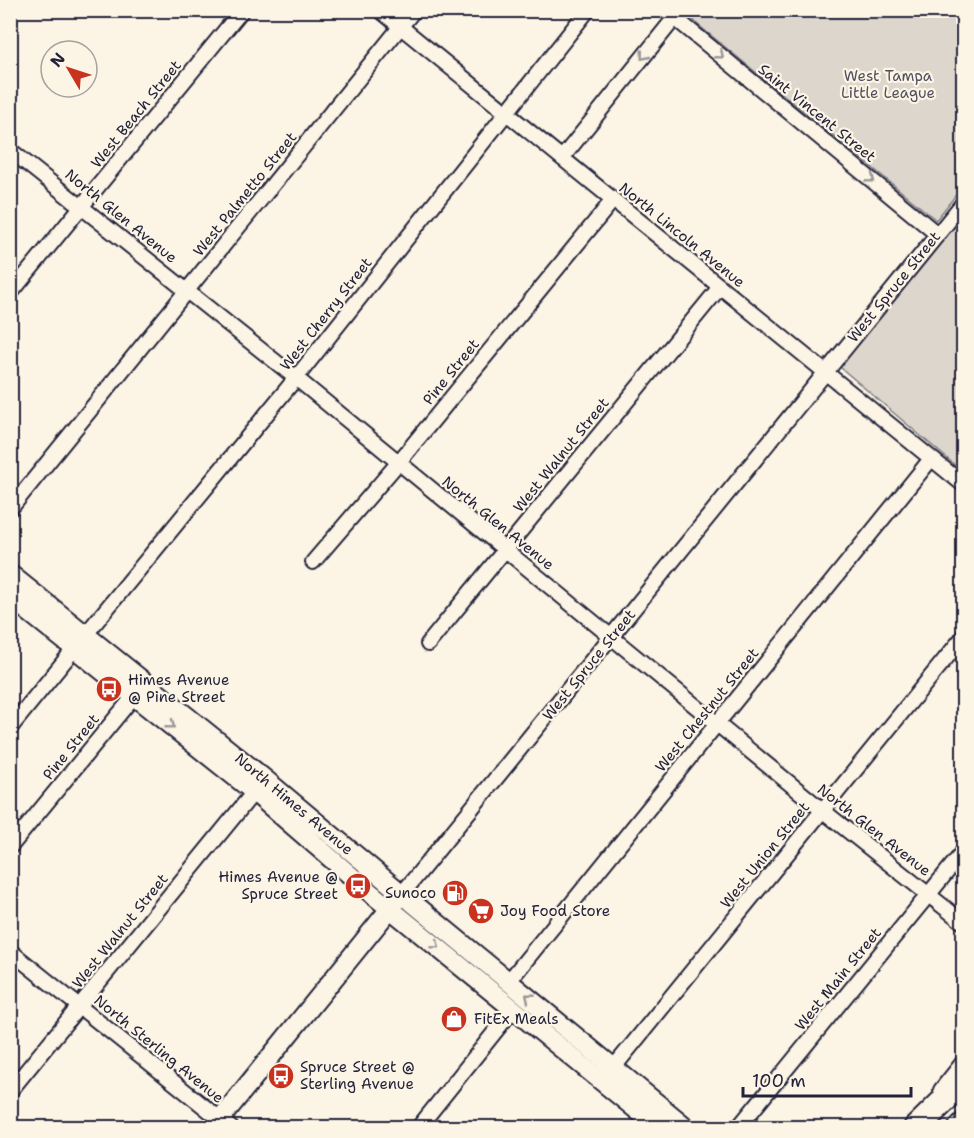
<svg xmlns="http://www.w3.org/2000/svg" width="974" height="1138" viewBox="0 0 974 1138" font-family="'Shantell Sans',sans-serif">
	<style>
		.green { fill: #dcd6cc; stroke: #7f7c84; stroke-width: 1.5 }
		.lines { fill: none; stroke-linecap: round; stroke-linejoin: round }
		.street-casing { stroke: #22223b; stroke-width: 18 }
		.secondary-casing { stroke: #22223b; stroke-width: 22 }
		.highway-casing { stroke: #22223b; stroke-width: 28 }
		.street { stroke: #fcf5e5; stroke-width: 14 }
		.secondary { stroke: #fcf5e5; stroke-width: 18 }
		.highway { stroke: #fcf5e5; stroke-width: 24 }
		.oneway { stroke: #9a9698 }
		.labels { text-anchor: middle; stroke-width: 4.5; stroke-linejoin: round; paint-order: stroke }
		.park-label { font-size: 15px; fill: #504f5f; stroke: #fcf5e5 }
		.street-label { font-size: 15px; fill: #22223b; stroke: #fcf5e5 }
		.poi-label { font-size: 15px; fill: #22223b; stroke: #fcf5e5; text-anchor: start }
	</style>
	<rect width="100%" height="100%" fill="#fcf5e5"/>
	<filter id="ink" filterUnits="userSpaceOnUse"><feTurbulence type="fractalNoise" baseFrequency=".0167" numOctaves="2"/><feDisplacementMap in="SourceGraphic" scale="12" xChannelSelector="R" yChannelSelector="G"/><feConvolveMatrix kernelMatrix="1 2 1 2 8 2 1 2 1" color-interpolation-filters="sRGB"/></filter>
	<g filter="url(#ink)">
		<!-- green -->
		<path class="green" d="M694,10L963,11V186L936,220L697,24L692,18Z
			M963,210V472L841,368L842,359Z"/>
		<g class="lines">
			<defs>
				<path id="street" d="M380,10L964,485
					M675,18L937,234
					M10,150L296,378L822,810L964,923
					M562,158L681,10
					M10,294L242,10
					M10,509L414,10
					M313,562L398,463L613,200
					M86,634L296,378L588,10
					M428,644L720,287
					M10,728L75,648
					M10,847L134,696
					M402,894L964,202
					M10,951L231,1128
					M509,981L931,459
					M614,1067L964,636
					M941,1090L964,1061
					M10,1091L254,792
					M418,1128L514,1008
					M738,1128L964,851"/>
				<path id="secondary" d="M10,574L266,780L402,894L687,1128
					M10,597L254,792L372,894L659,1128
					M213,1128L397,900"/>
				<path id="highway" d="M916,1128L964,1081
					M961,1128L964,1125"/>
			</defs>
			<!-- street casing -->
			<use href="#street" class="street-casing"/>
			<!-- secondary casing -->
			<use href="#secondary" class="secondary-casing"/>
			<!-- highway casing -->
			<use href="#highway" class="highway-casing"/>
			<!-- street -->
			<use href="#street" class="street"/>
			<!-- secondary -->
			<use href="#secondary" class="secondary"/>
			<!-- highway -->
			<use href="#highway" class="highway"/>
		</g>
		<!-- one-way arrows -->
		<defs><path id="oneway-chevron" d="M-2-3.5L2.5 0L-2 3.5" fill="none" stroke-width="1.6" stroke-linecap="round" stroke-linejoin="round" transform="scale(1.5)"/></defs>
		<g class="oneway">
			<use href="#oneway-chevron" transform="translate(720 55) rotate(39)"/>
			<use href="#oneway-chevron" transform="translate(644 56) rotate(129)"/>
			<use href="#oneway-chevron" transform="translate(871 179) rotate(39)"/>
			<use href="#oneway-chevron" transform="translate(171 725) rotate(39)"/>
			<use href="#oneway-chevron" transform="translate(436 945) rotate(39)"/>
			<use href="#oneway-chevron" transform="translate(529 997) rotate(-141)"/>
		</g>
	</g>
	<!-- icons -->
	<defs>
		<symbol id="bus-disc" viewBox="-11 -11 22 22"><circle r="9.5" fill="#c8321e" stroke="#fcf5e5"/><path d="M-5-6H5V4H4V6H2V4H-2V6H-4V4H-5ZM-3.5-4V0h7V-4ZM-3.5 1.2v1.5H-2V1.2ZM2 1.2v1.5H3.5V1.2Z" fill="#fff"/></symbol>
		<symbol id="fuel-disc" viewBox="-11 -11 22 22"><circle r="9.5" fill="#c8321e" stroke="#fcf5e5"/><path d="M-5.5-6h7V0h2V4h1.3V-2.5L3-4.5l.8-.8L6-3V5H2.5V1h-1V6h-7ZM-4.2-4.7v3.2H.2V-4.7Z" fill="#fff"/></symbol>
		<symbol id="supermarket-disc" viewBox="-11 -11 22 22"><circle r="9.5" fill="#c8321e" stroke="#fcf5e5"/><path d="M-6-5.5h2.5l.6 2H6L4.5 2H-2.5L-4.4-4H-6ZM-1.5 3.2a1.3 1.3 0 1 0 .1 0ZM3 3.2a1.3 1.3 0 1 0 .1 0Z" fill="#fff"/></symbol>
		<symbol id="shop-disc" viewBox="-11 -11 22 22"><circle r="9.5" fill="#c8321e" stroke="#fcf5e5"/><path d="M-5-2.5h2.3a2.7 3.5 0 0 1 5.4 0H5L5.5 6h-11ZM-1.5-2.5h3a1.5 2.3 0 0 0-3 0Z" fill="#fff"/></symbol>
	</defs>
	<g fill-rule="evenodd">
		<use href="#bus-disc" x="94" y="674" width="30" height="30"/>
		<use href="#bus-disc" x="343" y="871" width="30" height="30"/>
		<use href="#fuel-disc" x="440" y="878" width="30" height="30"/>
		<use href="#supermarket-disc" x="466" y="896" width="30" height="30"/>
		<use href="#shop-disc" x="439" y="1004" width="30" height="30"/>
		<use href="#bus-disc" x="266" y="1061" width="30" height="30"/>
	</g>
	<g class="labels">
		<!-- park labels -->
		<g class="park-label">
			<text x="888" y="81">West Tampa<tspan x="888" dy="17">Little League</tspan></text>
		</g>
		<!-- street labels -->
		<g class="street-label">
			<text transform="translate(817 113) rotate(39)" y="5">Saint Vincent Street</text>
			<text transform="translate(136 114) rotate(-51)" y="5">West Beach Street</text>
			<text transform="translate(245 194) rotate(-51)" y="5">West Palmetto Street</text>
			<text transform="translate(121 216) rotate(39)" y="5">North Glen Avenue</text>
			<text transform="translate(682 235) rotate(39)" y="5">North Lincoln Avenue</text>
			<text transform="translate(894 287) rotate(-51)" y="5">West Spruce Street</text>
			<text transform="translate(326 314) rotate(-52)" y="5">West Cherry Street</text>
			<text transform="translate(451 372) rotate(-51)" y="5">Pine Street</text>
			<text transform="translate(561 455) rotate(-51)" y="5">West Walnut Street</text>
			<text transform="translate(498 523) rotate(39)" y="5">North Glen Avenue</text>
			<text transform="translate(589 665) rotate(-51)" y="5">West Spruce Street</text>
			<text transform="translate(707 710) rotate(-51)" y="5">West Chestnut Street</text>
			<text transform="translate(71 747) rotate(-51)" y="5">Pine Street</text>
			<text transform="translate(294 804) rotate(40)" y="5">North Himes Avenue</text>
			<text transform="translate(874 830) rotate(38)" y="5">North Glen Avenue</text>
			<text transform="translate(765 855) rotate(-51)" y="5">West Union Street</text>
			<text transform="translate(120 931) rotate(-51)" y="5">West Walnut Street</text>
			<text transform="translate(838 979) rotate(-51)" y="5">West Main Street</text>
			<text transform="translate(159 1049) rotate(39)" y="5">North Sterling Avenue</text>
		</g>
		<!-- poi labels -->
		<g class="poi-label">
			<text x="128" y="685">Himes Avenue<tspan x="128" dy="17">@ Pine Street</tspan></text>
			<text x="338" y="882" text-anchor="end">Himes Avenue @<tspan x="338" dy="17">Spruce Street</tspan></text>
			<text x="436" y="898" text-anchor="end">Sunoco</text>
			<text x="500" y="916">Joy Food Store</text>
			<text x="474" y="1024">FitEx Meals</text>
			<text x="300" y="1072">Spruce Street @<tspan x="300" dy="17">Sterling Avenue</tspan></text>
		</g>
	</g>
	<!-- margin -->
	<rect width="974" height="1138" fill="none" stroke="#fcf5e5" stroke-width="36"/>
	<rect x="18" y="18" width="938" height="1102" fill="none" stroke="#22223b" stroke-width="2" filter="url(#ink)"/>
	<!-- north arrow -->
	<g transform="translate(69 69) rotate(309)"><circle r="28" fill="#fcf5e5" stroke="#a5a1a1" stroke-width="1.5"/>
	<path d="M0-4.5L10 22L0 15L-10 22Z" fill="#c8321e"/>
	<text y="-9" font-size="16" font-weight="bold" text-anchor="middle" fill="#22223b">N</text>
	</g>
	<!-- scale -->
	<path d="M743 1087v9h168v-9" fill="none" stroke="#22223b" stroke-width="3"/>
	<text x="752" y="1087" font-size="18" fill="#22223b" stroke="#fcf5e5" stroke-width="4.5" paint-order="stroke">100 m</text>
</svg>
